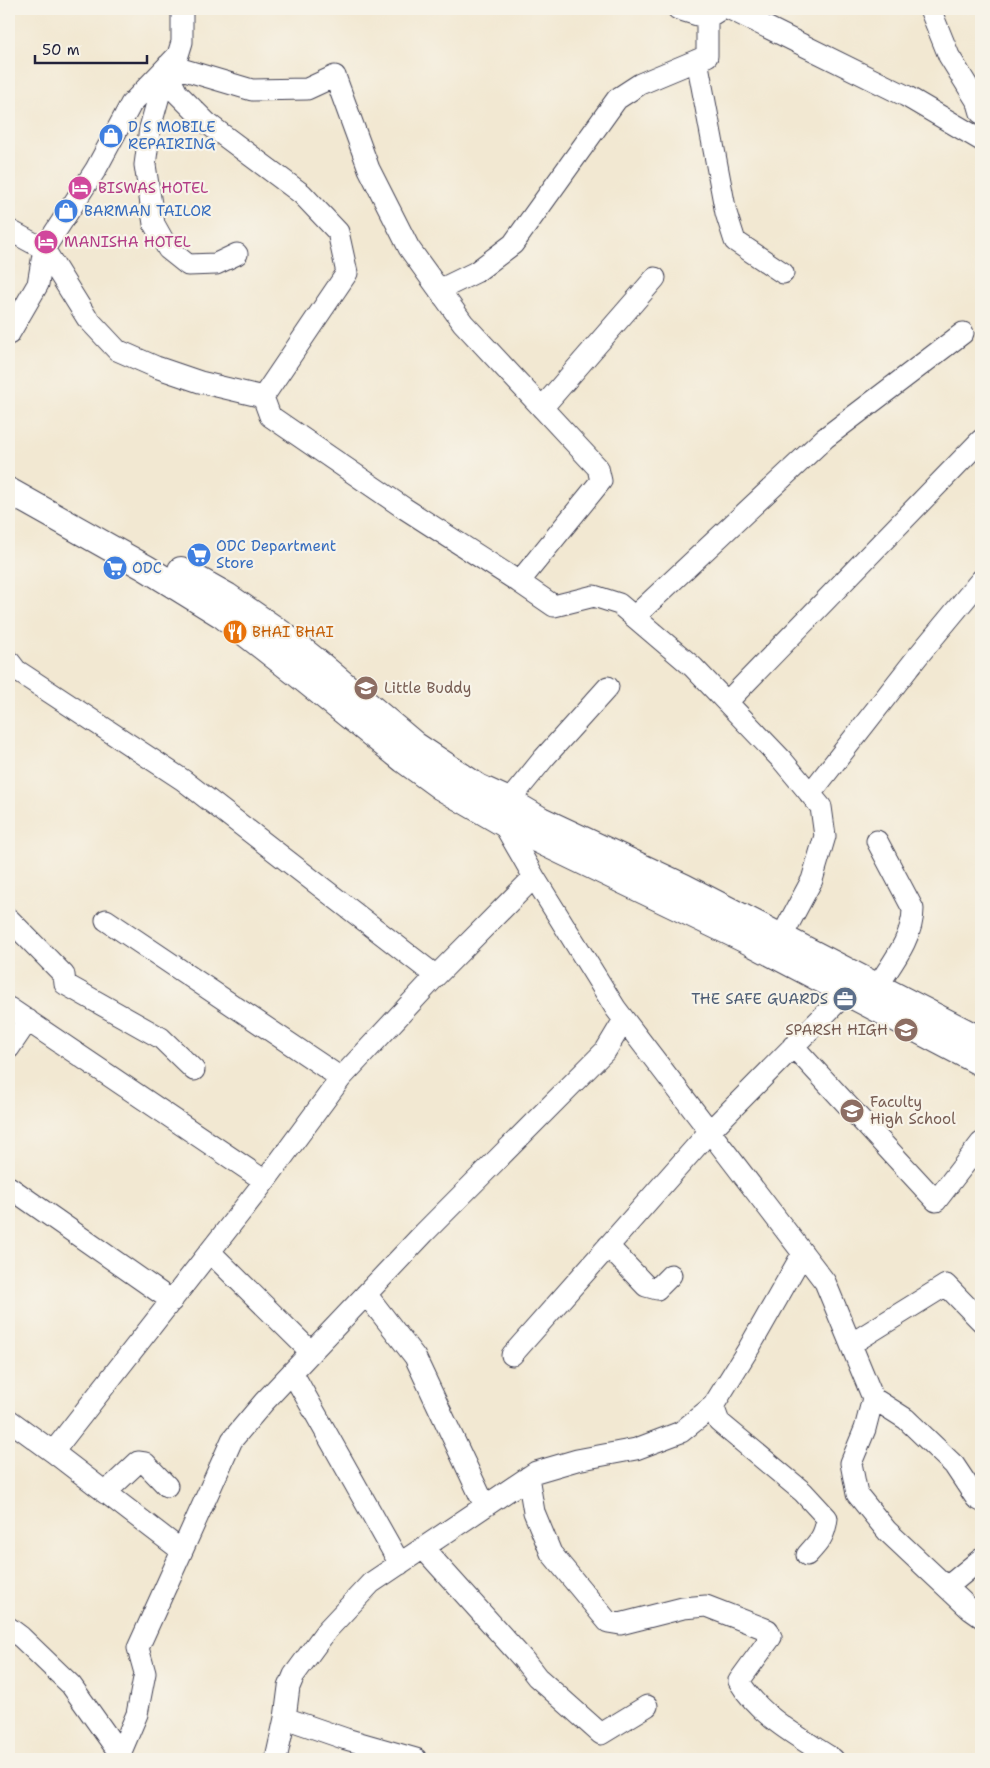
<svg xmlns="http://www.w3.org/2000/svg" width="990" height="1768" viewBox="0 0 990 1768" font-family="'Shantell Sans',sans-serif">
	<style>
		.lines { fill: none; stroke-linecap: round; stroke-linejoin: round }
		.minor-casing { stroke: #414052; stroke-width: 23 }
		.major-casing { stroke: #414052; stroke-width: 28 }
		.minor { stroke: #fff; stroke-width: 21 }
		.major { stroke: #fff; stroke-width: 26 }
		.labels { text-anchor: middle; stroke-width: 4.5; stroke-linejoin: round; paint-order: stroke }
		.shop-label { font-size: 15px; fill: #366cbe; stroke: #f7f3e8; text-anchor: start }
		.hotel-label { font-size: 15px; fill: #b23c85; stroke: #f7f3e8; text-anchor: start }
		.food-label { font-size: 15px; fill: #c56008; stroke: #f7f3e8; text-anchor: start }
		.education-label { font-size: 15px; fill: #785e54; stroke: #f7f3e8; text-anchor: start }
		.service-label { font-size: 15px; fill: #4e5e75; stroke: #f7f3e8; text-anchor: end }
	</style>
	<rect width="100%" height="100%" fill="#f7f3e8"/>
	<filter id="ink" filterUnits="userSpaceOnUse"><feTurbulence type="fractalNoise" baseFrequency=".02" numOctaves="2"/><feDisplacementMap in="SourceGraphic" scale="10" xChannelSelector="R" yChannelSelector="G"/><feConvolveMatrix kernelMatrix="1 2 1 2 8 2 1 2 1" color-interpolation-filters="sRGB"/></filter>
	<filter id="wash" filterUnits="userSpaceOnUse"><feTurbulence type="fractalNoise" baseFrequency=".0096" numOctaves="4" result="noise"/><feDisplacementMap in="SourceGraphic" scale="20" xChannelSelector="R" yChannelSelector="G"/><feGaussianBlur stdDeviation="1.12" result="paint"/><feColorMatrix in="noise" values="0 0 0 0 0 0 0 0 0 0 0 0 0 0 0 0 0 1.4 0 .05"/><feComposite in="paint" operator="in"/></filter>
	<g filter="url(#wash)">
		<rect width="100%" height="100%" fill="#f2e8d2"/>
	</g>
	<g filter="url(#ink)">
		<g class="lines">
			<defs>
				<path id="minor" d="M678,9L707,18L718,11
					M730,9L906,96L981,140
					M930,9L949,56L978,103L981,113
					M697,60L726,213L735,241L783,273
					M166,71L150,128L145,165L154,224L168,249L188,265L216,264L237,254
					M9,230L44,249L87,318L117,350L156,367L200,382L263,397L270,416L404,508L519,582
					M439,290L476,272L513,244L617,99L640,84L707,56V18
					M9,334L38,284L44,249L96,169L131,104L178,55L182,42V9
					M263,397L347,273L338,232L302,194L207,123L177,93L166,71L168,65L252,90L307,89L335,76L369,169L409,248L463,323L598,468L601,481L519,582L554,606L594,596L619,604L693,667L782,760L821,807L825,836L812,880L774,951
					M542,408L655,278
					M634,617L825,438L963,333
					M9,661L16,670L183,780L436,976
					M608,687L544,758L509,801L503,823L534,877L616,1009L825,1282L873,1398L865,1429L851,1463L857,1494L887,1531L971,1610L981,1617
					M727,702L981,440
					M810,794L918,656L981,580
					M9,919L64,975L65,984L161,1038L194,1070
					M106,920L341,1078
					M877,987C892,963 913,938 913,909L877,841
					M9,1008L265,1181
					M793,1046L936,1201L981,1143
					M9,1048L28,1020
					M9,1187L172,1301
					M608,1246L646,1286L657,1289L671,1275
					M210,1252L311,1352
					M366,1294L415,1357L485,1506
					M851,1344L946,1285L981,1321
					M512,1355L710,1131L846,993
					M292,1372L400,1564
					M873,1398L906,1419L954,1465L976,1498L981,1501
					M713,1406L719,1422L803,1492L827,1518C825,1536 819,1542 807,1555
					M9,1420L53,1452
					M528,1477L534,1512L551,1553L608,1622L620,1624L683,1608L706,1606L768,1630L771,1637L739,1681C760,1717 799,1737 833,1759
					M105,1493L138,1462L145,1463L167,1486
					M423,1548L523,1659L537,1677L601,1734L647,1706
					M182,1551L232,1440L264,1402L424,1233L606,1050L624,1020
					M947,1587L981,1559
					M9,1628L21,1637L71,1685L120,1754L137,1714L145,1673L138,1648L182,1551L53,1452L265,1181L341,1078L436,976L534,877
					M285,1718L346,1739L416,1759
					M276,1759L285,1718L289,1687L294,1675L327,1630L371,1583L536,1472L577,1460L636,1449L681,1432L713,1406L749,1348L803,1253"/>
				<path id="major" d="M9,491L146,568L222,615L300,676L404,760L441,787L503,823L750,942L981,1063
					M181,570L227,596L282,634L317,662L415,745L478,787L509,801L541,820L684,887L981,1040"/>
			</defs>
			<!-- minor casing -->
			<use href="#minor" class="minor-casing"/>
			<!-- major casing -->
			<use href="#major" class="major-casing"/>
			<!-- minor -->
			<use href="#minor" class="minor"/>
			<!-- major -->
			<use href="#major" class="major"/>
		</g>
	</g>
	<!-- icons -->
	<defs>
		<symbol id="shop-disc" viewBox="-11 -11 22 22"><circle r="9.5" fill="#3f7fe0" stroke="#f7f3e8"/><path d="M-5-2.5h2.3a2.7 3.5 0 0 1 5.4 0H5L5.5 6h-11ZM-1.5-2.5h3a1.5 2.3 0 0 0-3 0Z" fill="#fff"/></symbol>
		<symbol id="hotel-disc" viewBox="-11 -11 22 22"><circle r="9.5" fill="#d1479c" stroke="#f7f3e8"/><path d="M-6-4.5h1.5V1H6V5H4.5V3h-9V5H-6ZM-4 0a1.8 1.8 0 1 1 3.6 0ZM.5 0V-2.5h3Q6-2.5 6 0Z" fill="#fff"/></symbol>
		<symbol id="supermarket-disc" viewBox="-11 -11 22 22"><circle r="9.5" fill="#3f7fe0" stroke="#f7f3e8"/><path d="M-6-5.5h2.5l.6 2H6L4.5 2H-2.5L-4.4-4H-6ZM-1.5 3.2a1.3 1.3 0 1 0 .1 0ZM3 3.2a1.3 1.3 0 1 0 .1 0Z" fill="#fff"/></symbol>
		<symbol id="restaurant-disc" viewBox="-11 -11 22 22"><circle r="9.5" fill="#e8710a" stroke="#f7f3e8"/><path d="M-5-6h1v4h1v-4h1v4h1v-4h1v5L-1.5 .5V6h-2V.5L-5-1ZM5-6V6H3V1.5H1.5Q1.5-4 5-6Z" fill="#fff"/></symbol>
		<symbol id="school-disc" viewBox="-11 -11 22 22"><circle r="9.5" fill="#8d6e63" stroke="#f7f3e8"/><path d="M0-5L7-2L0 1L-7-2ZM-4 1L0 2.5L4 1V4Q0 6-4 4Z" fill="#fff"/></symbol>
		<symbol id="office-disc" viewBox="-11 -11 22 22"><circle r="9.5" fill="#5c6f8a" stroke="#f7f3e8"/><path d="M-6-3h4V-5.5h4V-3h4V5H-6ZM-1-4.5V-3h2v-1.5ZM-6 0V1H6V0Z" fill="#fff"/></symbol>
	</defs>
	<g fill-rule="evenodd">
		<use href="#shop-disc" x="97" y="122" width="28" height="28"/>
		<use href="#hotel-disc" x="66" y="174" width="28" height="28"/>
		<use href="#shop-disc" x="52" y="197" width="28" height="28"/>
		<use href="#hotel-disc" x="32" y="228" width="28" height="28"/>
		<use href="#supermarket-disc" x="185" y="541" width="28" height="28"/>
		<use href="#supermarket-disc" x="101" y="554" width="28" height="28"/>
		<use href="#restaurant-disc" x="221" y="618" width="28" height="28"/>
		<use href="#school-disc" x="352" y="674" width="28" height="28"/>
		<use href="#office-disc" x="831" y="985" width="28" height="28"/>
		<use href="#school-disc" x="892" y="1016" width="28" height="28"/>
		<use href="#school-disc" x="838" y="1097" width="28" height="28"/>
	</g>
	<g class="labels">
		<!-- shop labels -->
		<g class="shop-label">
			<text x="128" y="132">D S MOBILE<tspan x="128" dy="17">REPAIRING</tspan></text>
			<text x="84" y="216">BARMAN TAILOR</text>
			<text x="216" y="551">ODC Department<tspan x="216" dy="17">Store</tspan></text>
			<text x="132" y="573">ODC</text>
		</g>
		<!-- hotel labels -->
		<g class="hotel-label">
			<text x="98" y="193">BISWAS HOTEL</text>
			<text x="64" y="247">MANISHA HOTEL</text>
		</g>
		<!-- food labels -->
		<g class="food-label">
			<text x="252" y="637">BHAI BHAI</text>
		</g>
		<!-- education labels -->
		<g class="education-label">
			<text x="384" y="693">Little Buddy</text>
			<text x="888" y="1035" text-anchor="end">SPARSH HIGH</text>
			<text x="870" y="1107">Faculty<tspan x="870" dy="17">High School</tspan></text>
		</g>
		<!-- service labels -->
		<g class="service-label">
			<text x="828" y="1004">THE SAFE GUARDS</text>
		</g>
	</g>
	<!-- margin -->
	<rect width="990" height="1768" fill="none" stroke="#f7f3e8" stroke-width="30"/>
	<!-- scale -->
	<path d="M35 55v8h112v-8" fill="none" stroke="#22223b" stroke-width="2.5"/>
	<text x="42" y="55" font-size="15" fill="#22223b" stroke="#f7f3e8" stroke-width="4" paint-order="stroke">50 m</text>
</svg>
